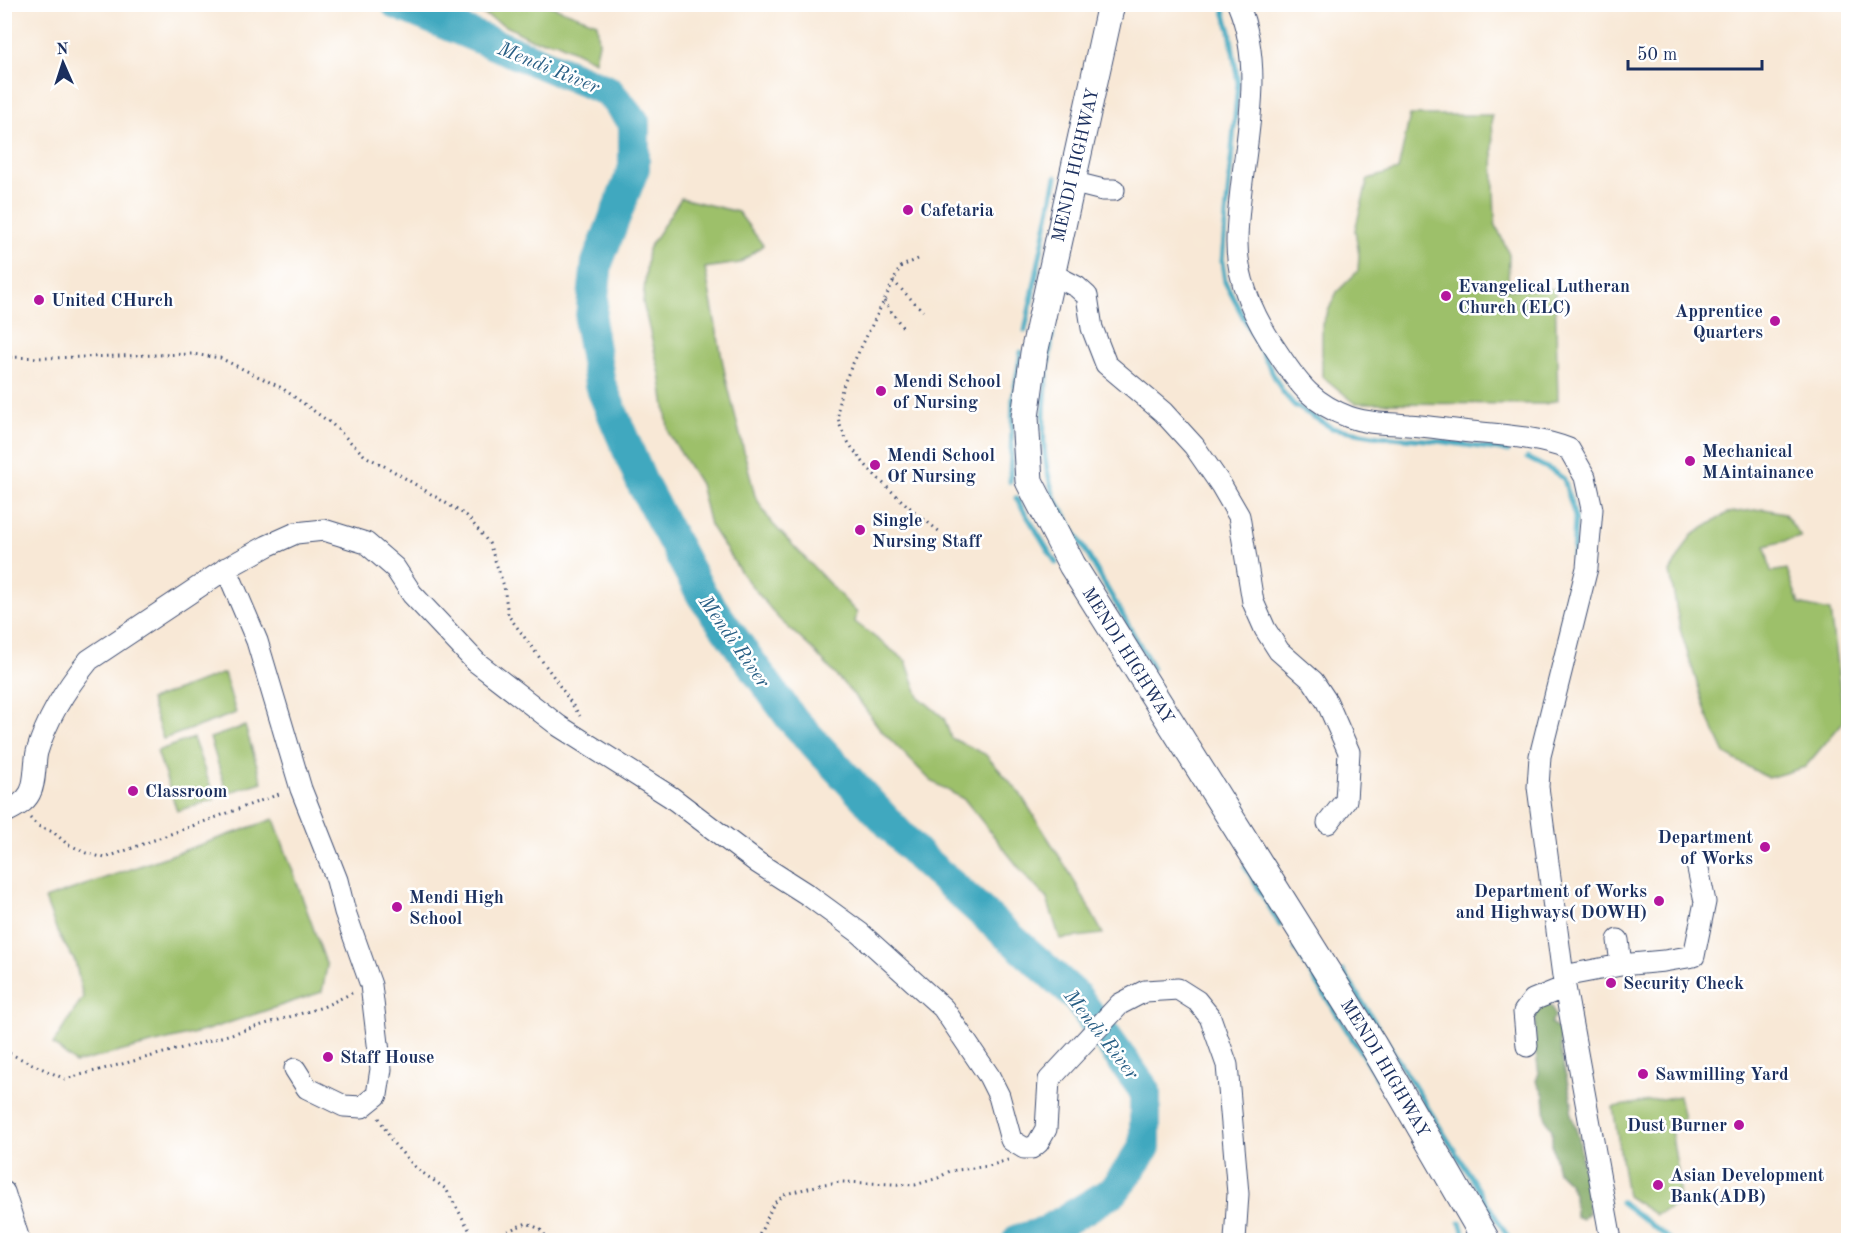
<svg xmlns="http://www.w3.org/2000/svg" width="1853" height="1245" viewBox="0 0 1853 1245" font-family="'Old Standard TT',serif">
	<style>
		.green { fill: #9dc06a; stroke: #5c7864; stroke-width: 1.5 }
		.forest { fill: #7ea65e; stroke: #4c6a5e; stroke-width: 1.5 }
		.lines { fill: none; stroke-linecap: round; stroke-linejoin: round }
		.stream { stroke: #3fa8bf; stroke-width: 5 }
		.river { stroke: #3fa8bf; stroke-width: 32 }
		.minor-casing { stroke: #3c4b70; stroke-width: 23 }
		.major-casing { stroke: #3c4b70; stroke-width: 29 }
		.path { stroke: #3c4b70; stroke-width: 3; stroke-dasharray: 1.5 4.5; stroke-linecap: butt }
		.minor { stroke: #fff; stroke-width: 21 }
		.major { stroke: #fff; stroke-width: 27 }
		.poi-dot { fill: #b5179e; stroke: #fff; stroke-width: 2 }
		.labels { text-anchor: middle; stroke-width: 5; stroke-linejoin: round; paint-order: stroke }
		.street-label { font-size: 18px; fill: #1b2f5e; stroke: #fff }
		.poi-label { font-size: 18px; font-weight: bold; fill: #1b2f5e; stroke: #fff; text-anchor: start }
		.water-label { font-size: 20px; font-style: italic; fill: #295f85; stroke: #fff }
	</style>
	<rect width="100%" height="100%" fill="#fff"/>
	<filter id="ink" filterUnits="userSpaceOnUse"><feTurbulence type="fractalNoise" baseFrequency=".0167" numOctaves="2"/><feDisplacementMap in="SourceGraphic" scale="12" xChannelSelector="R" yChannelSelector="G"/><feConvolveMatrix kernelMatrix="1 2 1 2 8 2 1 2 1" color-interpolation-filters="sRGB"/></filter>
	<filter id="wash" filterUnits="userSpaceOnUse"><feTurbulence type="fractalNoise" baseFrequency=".008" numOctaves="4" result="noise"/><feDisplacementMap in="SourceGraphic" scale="24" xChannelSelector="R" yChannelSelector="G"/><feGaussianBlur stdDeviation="1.35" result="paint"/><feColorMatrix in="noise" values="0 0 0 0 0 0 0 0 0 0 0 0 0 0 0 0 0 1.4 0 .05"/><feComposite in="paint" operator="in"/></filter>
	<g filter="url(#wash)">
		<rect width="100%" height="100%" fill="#f8e8d6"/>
		<!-- green -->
		<path class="green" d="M451,5H548L597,23L599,43L595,61L556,42L533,40L481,13Z
			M1410,115H1492L1495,223L1509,254L1508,289H1555L1558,400L1545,404L1355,403L1322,376V324L1337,292L1358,271L1359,255L1355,230L1368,179L1398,170Z
			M681,198L738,212L763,245L740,263L705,268L725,374L755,496L770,521L857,613L855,622L906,661L919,697L944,718L951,738L985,754L1019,792L1071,875L1103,934L1060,939L1047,899L1024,874L965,800L931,781L880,729L861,703L812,649L779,619L742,574L710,525L700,484L669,434L660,374L643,303L648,249Z
			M1764,509L1784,513L1801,537L1765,546L1771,572L1787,569L1799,604L1830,611L1844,721L1805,767L1768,778L1725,754L1707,715L1680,629L1670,572L1691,536L1727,513Z
			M224,673L236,713L163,739L150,700Z
			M245,726L262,782L227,793L210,738Z
			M193,738L215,799L177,811L157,751Z
			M274,819L327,966L322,992L204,1031L75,1063L53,1044L83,997L75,961L58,934L45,899Z
			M1679,1096L1684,1119L1670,1124L1679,1178V1204L1656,1215L1627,1196L1613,1107Z"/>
		<!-- forest -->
		<path class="forest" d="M1544,1004L1552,1006L1555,1016L1551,1023L1560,1031L1561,1055L1572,1101L1571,1114L1579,1138L1589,1213L1582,1219L1575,1216L1574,1194L1569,1183L1558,1172L1552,1146V1130L1546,1119L1544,1095L1536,1081L1539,1073L1535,1049L1536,1010Z"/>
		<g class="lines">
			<!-- stream -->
			<path class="stream" d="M1222,4L1230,31L1238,83L1224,238L1222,262L1225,282L1282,391L1294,405L1332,428L1379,436L1437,441L1508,451
				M1054,322C1049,362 1042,405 1044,446C1045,464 1049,480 1054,496L1153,668
				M1025,331L1056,177
				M1527,458L1553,471L1564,479L1575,517L1573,558
				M1010,482L1013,397L1021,352
				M1016,498L1056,563
				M1245,866L1280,925
				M1295,948L1379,1081
				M1343,971L1510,1240
				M1621,1202L1671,1240
				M1460,1222L1466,1240"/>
			<!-- river -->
			<path class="river" d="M397,4L608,91L634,122V168L597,263L590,326L600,384L642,483L702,595L791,718L920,857L1076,996L1145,1091V1147L1114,1191L1044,1233L1018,1240"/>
		</g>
	</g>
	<g filter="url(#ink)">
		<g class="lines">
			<defs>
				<path id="minor" d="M1238,4C1270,80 1237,165 1237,243C1237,283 1257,323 1280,356C1300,386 1314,404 1349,417C1368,424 1388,423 1408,425C1426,426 1444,429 1462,431C1498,435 1534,436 1569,449L1585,477L1592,509L1587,568L1540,756L1538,787L1563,976L1611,1240
					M1071,182L1103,190H1114
					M1050,273L1077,287L1087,296L1092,328L1106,364L1163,412L1194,446L1221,485L1239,516L1253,602L1265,629L1279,651L1313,681L1327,702L1349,752L1346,800L1328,823
					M226,568L257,641L301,789L337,880L345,912L371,985L381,1069L377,1095L362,1107L344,1106L307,1088L295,1069
					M4,813C14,808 25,803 30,793C36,782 34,765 37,752C47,718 67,687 89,660L227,568L267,546L296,533L324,530L366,543L395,568L412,594L476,662L559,726L671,797L758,863L808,895L860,933L943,1008L989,1076L999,1096L1011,1140L1024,1148H1032L1038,1143L1046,1129L1049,1080L1120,1004L1145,991L1178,989L1197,1001L1210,1017L1227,1065L1238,1194L1235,1240
					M1618,940L1621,965
					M1563,976L1621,965L1664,961L1694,956L1705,902L1697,864
					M1527,1046L1524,1012L1533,1000L1565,987
					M4,1192L19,1240"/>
				<g id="major">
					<path id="s1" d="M1111,4L1034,353L1025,417L1029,481L1072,565L1373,1045L1486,1240"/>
				</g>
			</defs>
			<!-- minor casing -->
			<use href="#minor" class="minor-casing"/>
			<!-- major casing -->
			<use href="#major" class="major-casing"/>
			<!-- path -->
			<path class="path" d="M918,259L900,267C890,289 879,311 868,333C857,358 837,387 838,415C840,453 912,510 940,532
				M893,281L923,311
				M884,301L903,328
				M4,357L46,358L192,354L220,358L282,388L332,424L365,456L390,469L467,516L489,543L504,586L508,615L551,673L580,716
				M30,818L38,826L53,832L66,843L86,853L105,858L282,793
				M4,1051L65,1079L194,1045L323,1007L352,993
				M379,1118L393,1143L417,1169L446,1189L475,1240
				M485,1240L527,1223L540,1229L549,1240
				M757,1240L774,1203L786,1194L823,1184L842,1182L915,1185L938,1178L950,1171L989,1166L1008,1160"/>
			<!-- minor -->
			<use href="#minor" class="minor"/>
			<!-- major -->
			<use href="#major" class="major"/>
		</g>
	</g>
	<!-- markers -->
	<g class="poi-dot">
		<circle cx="908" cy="210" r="6"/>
		<circle cx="1446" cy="296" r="6"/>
		<circle cx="39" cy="300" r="6"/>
		<circle cx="1775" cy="321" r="6"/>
		<circle cx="881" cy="391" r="6"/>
		<circle cx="1690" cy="461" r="6"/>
		<circle cx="875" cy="465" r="6"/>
		<circle cx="860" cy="530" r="6"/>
		<circle cx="133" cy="791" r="6"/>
		<circle cx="1765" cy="847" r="6"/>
		<circle cx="1659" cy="901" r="6"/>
		<circle cx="397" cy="907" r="6"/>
		<circle cx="1611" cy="983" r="6"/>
		<circle cx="328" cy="1057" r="6"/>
		<circle cx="1643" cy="1074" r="6"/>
		<circle cx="1739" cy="1125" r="6"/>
		<circle cx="1658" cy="1185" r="6"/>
	</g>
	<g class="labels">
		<!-- street labels -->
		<g class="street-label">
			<text transform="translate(1075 165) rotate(-77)" y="6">MENDI HIGHWAY</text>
			<text dy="6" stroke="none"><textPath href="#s1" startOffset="687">MENDI HIGHWAY</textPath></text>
			<text dy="6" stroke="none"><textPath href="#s1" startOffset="1173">MENDI HIGHWAY</textPath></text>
		</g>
		<!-- poi labels -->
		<g class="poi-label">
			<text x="920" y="216">Cafetaria</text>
			<text x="1458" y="292">Evangelical Lutheran<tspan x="1458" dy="21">Church (ELC)</tspan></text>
			<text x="51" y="306">United CHurch</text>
			<text x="1763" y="317" text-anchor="end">Apprentice<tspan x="1763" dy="21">Quarters</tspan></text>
			<text x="893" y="387">Mendi School<tspan x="893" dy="21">of Nursing</tspan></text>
			<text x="1702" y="457">Mechanical<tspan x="1702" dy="21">MAintainance</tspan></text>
			<text x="887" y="461">Mendi School<tspan x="887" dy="21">Of Nursing</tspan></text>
			<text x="872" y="526">Single<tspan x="872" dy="21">Nursing Staff</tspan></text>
			<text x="145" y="797">Classroom</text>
			<text x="1753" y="843" text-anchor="end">Department<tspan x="1753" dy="21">of Works</tspan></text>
			<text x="1647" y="897" text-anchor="end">Department of Works<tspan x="1647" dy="21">and Highways( DOWH)</tspan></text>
			<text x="409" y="903">Mendi High<tspan x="409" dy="21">School</tspan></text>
			<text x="1623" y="989">Security Check</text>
			<text x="340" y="1063">Staff House</text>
			<text x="1655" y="1080">Sawmilling Yard</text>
			<text x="1727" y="1131" text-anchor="end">Dust Burner</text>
			<text x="1670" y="1181">Asian Development<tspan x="1670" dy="21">Bank(ADB)</tspan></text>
		</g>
		<!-- water labels -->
		<g class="water-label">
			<text transform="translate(549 67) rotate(22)" y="7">Mendi River</text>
			<text transform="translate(735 641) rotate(55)" y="7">Mendi River</text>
			<text transform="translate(1102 1034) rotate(52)" y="7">Mendi River</text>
		</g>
	</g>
	<!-- margin -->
	<rect width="1853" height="1245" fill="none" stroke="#fff" stroke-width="24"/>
	<!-- north arrow -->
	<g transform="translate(63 63) rotate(357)" stroke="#ffffff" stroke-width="4.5" paint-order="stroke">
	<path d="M0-4.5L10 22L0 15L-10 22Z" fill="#1b2f5e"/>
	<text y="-9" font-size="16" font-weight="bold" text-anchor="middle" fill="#1b2f5e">N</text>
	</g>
	<!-- scale -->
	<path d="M1628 60v9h134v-9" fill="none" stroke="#1b2f5e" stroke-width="3"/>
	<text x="1637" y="60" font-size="18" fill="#1b2f5e" stroke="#ffffff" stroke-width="4.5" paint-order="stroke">50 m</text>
</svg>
